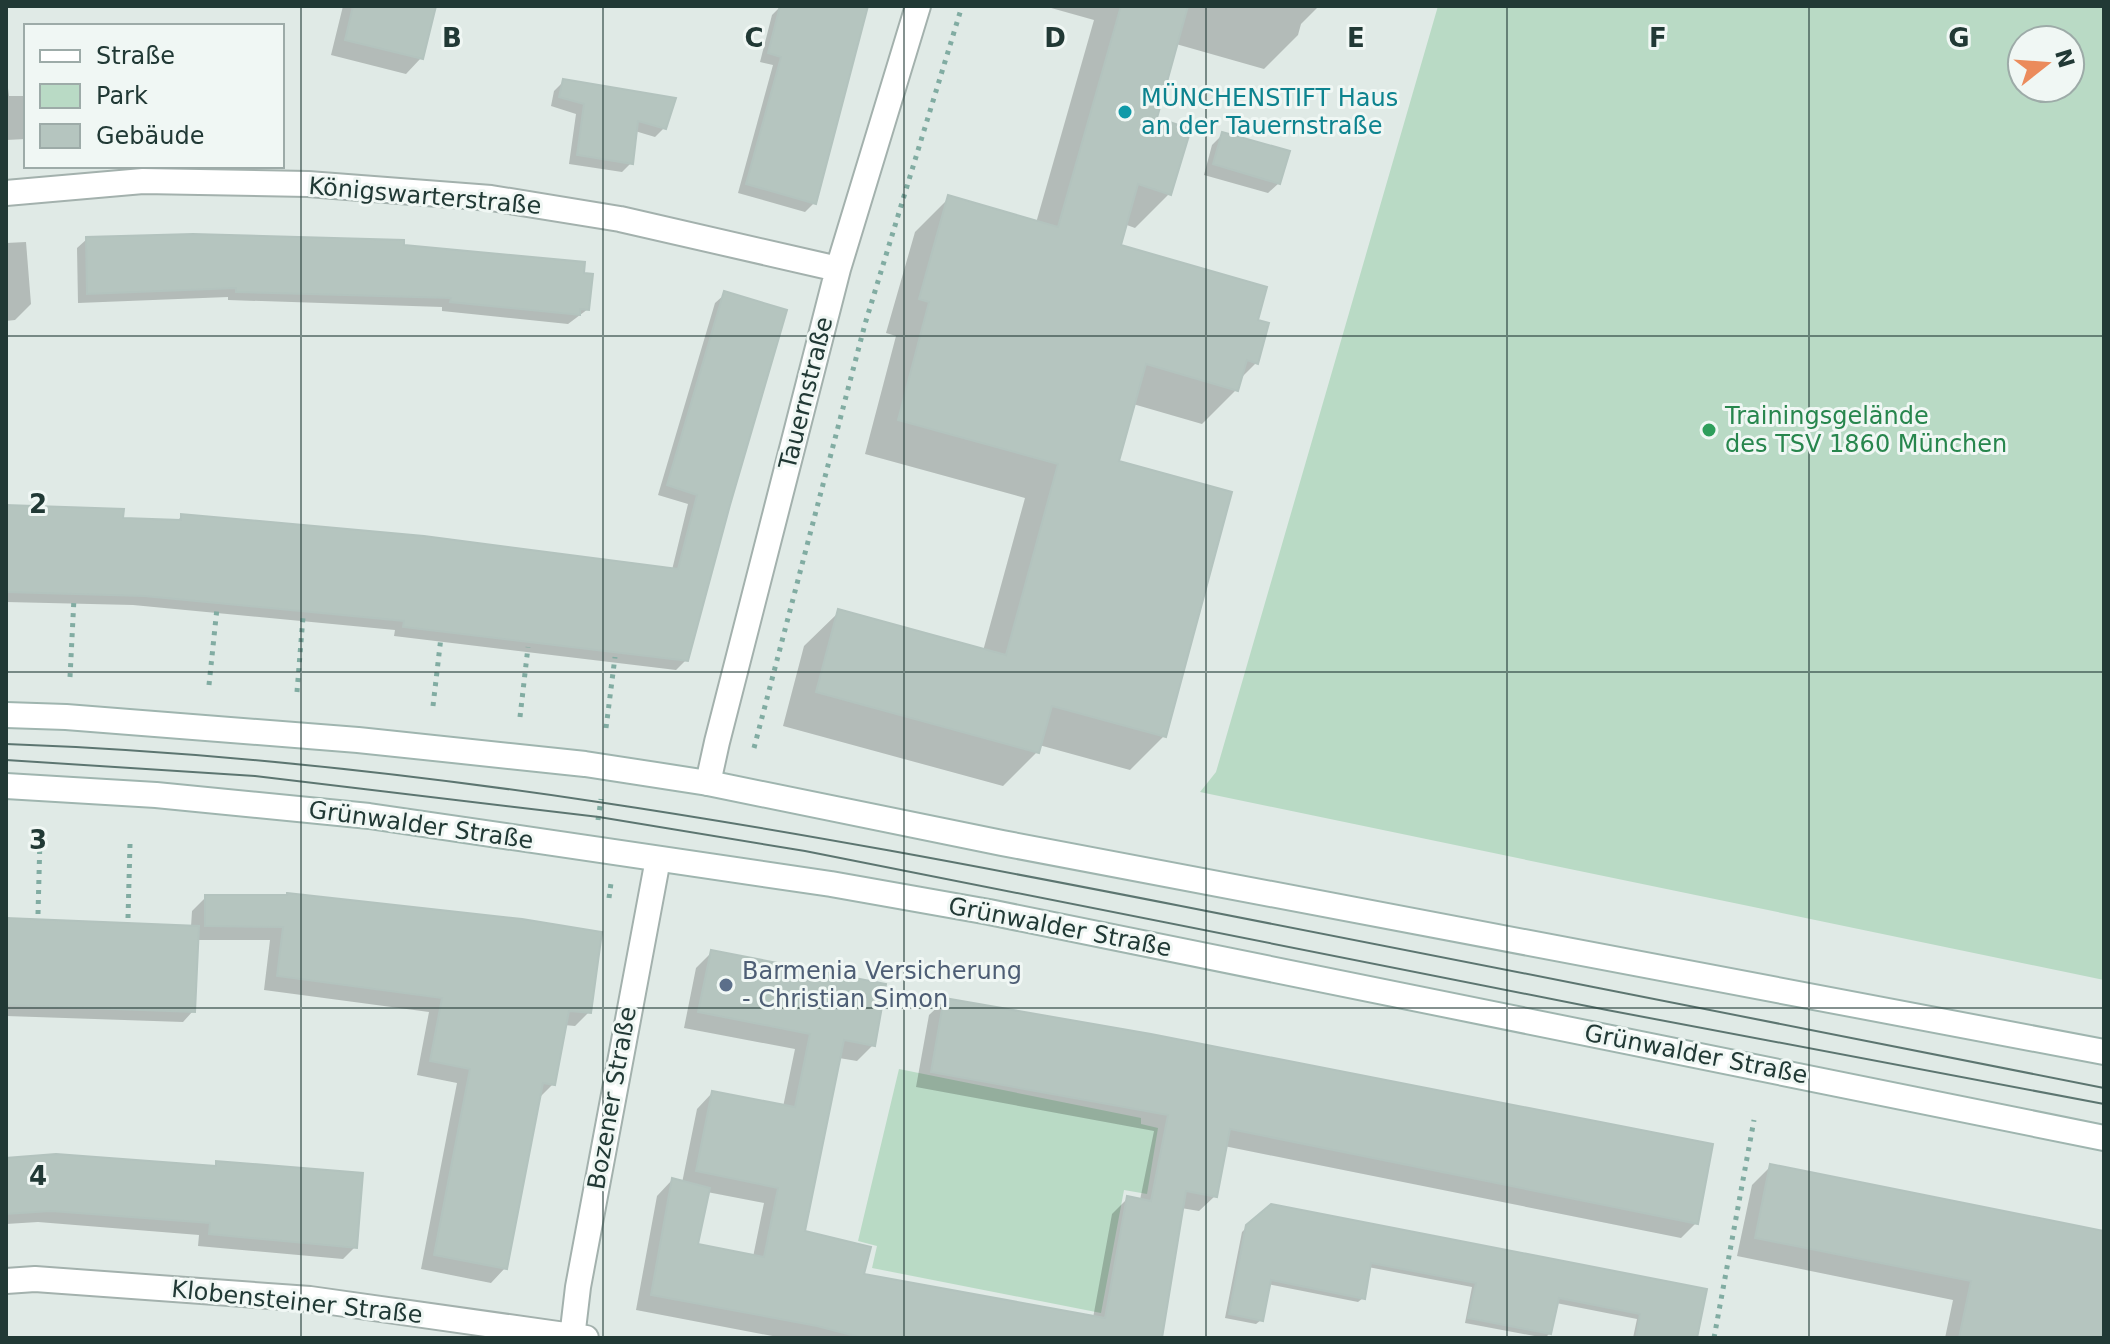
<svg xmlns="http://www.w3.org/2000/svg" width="2110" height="1344" viewBox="0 0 2110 1344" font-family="'DejaVu Sans',sans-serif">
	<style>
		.green { fill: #b9dac5; fill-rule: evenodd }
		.shadow { fill: #0003; fill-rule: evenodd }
		.building { fill: #b5c5bf; stroke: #b3c3be; stroke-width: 2 }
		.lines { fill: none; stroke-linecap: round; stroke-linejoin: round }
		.street-casing { stroke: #a3b1ad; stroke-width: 28 }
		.secondary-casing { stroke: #9fb5af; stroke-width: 28 }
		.path { stroke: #81aca2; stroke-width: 5; stroke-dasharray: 4 6; stroke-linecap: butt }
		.street { stroke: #fff; stroke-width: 24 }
		.secondary { stroke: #fff; stroke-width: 24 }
		.tram { stroke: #5c7570; stroke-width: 2 }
		.grid { fill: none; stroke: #213935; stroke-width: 2; stroke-opacity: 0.55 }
		.culture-dot { fill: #0f9aa8; stroke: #f0f7f4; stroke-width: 3 }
		.leisure-dot { fill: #2e9e5b; stroke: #f0f7f4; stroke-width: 3 }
		.service-dot { fill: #5c6f8a; stroke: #f0f7f4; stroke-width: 3 }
		.labels { text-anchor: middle; stroke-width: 6; stroke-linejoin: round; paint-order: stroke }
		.culture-label { font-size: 24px; fill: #0d838f; stroke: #f0f7f4; text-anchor: start }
		.street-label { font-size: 24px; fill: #213935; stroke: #f0f7f4 }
		.leisure-label { font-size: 24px; fill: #27864d; stroke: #f0f7f4; text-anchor: start }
		.service-label { font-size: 24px; fill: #4e5e75; stroke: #f0f7f4; text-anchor: start }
		.grid-label { font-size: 26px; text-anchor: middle; font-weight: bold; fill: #213935; stroke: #f0f7f4; stroke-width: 6; stroke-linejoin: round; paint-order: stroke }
	</style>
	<rect width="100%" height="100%" fill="#e0eae6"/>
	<!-- green -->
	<path class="green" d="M1438,6H2104V980L1200,792L1216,772ZM2022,40H2070V88H2022Z
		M899,1069L1141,1118V1124L1158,1128L1147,1194L1124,1190L1101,1313L872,1268L877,1246L858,1241Z"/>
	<!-- shadow -->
	<path class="shadow" d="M343,6H434L421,58L406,74L331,55Z
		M781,6H866L814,203L805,212L738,193L773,65L760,62L772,15Z
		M1044,6H1319L1301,24L1298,35L1264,69L1176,44L1154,119L1169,194L1135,228L1124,224L1118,246L1256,321V363L1239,380L1236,390L1202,424L1133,404L1117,463L1164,736L1130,770L1039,745L1037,752L1003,786L783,726L804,646L839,612L983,651L1025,498L865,454L896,336L886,333L915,232L949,198L1036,223L1094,20Z
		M6,72L9,96H26V139L6,140Z
		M564,81L664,128L655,137L635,131L631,163L622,172L569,164L576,114L551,106L554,91Z
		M1223,134L1279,183L1268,193L1204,175L1212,145Z
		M87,239L402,247L588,309L568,324L442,311V307L228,300V297L78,303L77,248Z
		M26,242L31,304L15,320L6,321V243Z
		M725,294L728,504L686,660L676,670L394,636L395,630L133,605L6,602V507L121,520L176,522L182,516L672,570L688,504L658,495L715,303Z
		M206,897L589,1012L575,1026L564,1025L553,1084L538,1099L505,1268L491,1283L421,1269L457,1083L417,1075L429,1012L264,990L270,940H196L193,1011L183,1022L6,1016V921L191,927L192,911Z
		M712,952L873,1045L857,1061L839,1058L803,1232L862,1275L1093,1318L1112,1214L1128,1198L1140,1200L1154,1131L916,1087L929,1015L945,1000L1696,1223L1681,1238L1224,1146L1215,1196L1199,1211L1181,1208L1160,1338H783L636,1310L657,1196L672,1180L682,1183L697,1109L712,1093L783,1107L795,1049L684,1028L696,968ZM707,1192L764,1203L753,1257L695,1245Z
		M6,1159L212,1168L217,1163L355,1247L343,1259L198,1246L199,1235L38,1222L6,1224Z
		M1771,1166L2104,1233V1338H1945L1953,1300L1737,1256L1752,1185Z
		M1248,1226L1705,1291L1696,1338H1633L1637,1319L1556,1303L1550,1333L1545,1338L1465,1323L1472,1287L1368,1267L1363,1298L1358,1302L1268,1284L1261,1320L1256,1324L1225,1318L1242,1232Z"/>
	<!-- building -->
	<path class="building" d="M353,6H436L423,59L345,40Z
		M780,6H868L816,204L746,184L781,57L768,53Z
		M1121,6H1188L1157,118L1191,129L1171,195L1138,184L1121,245L1267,287L1258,320L1269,323L1258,364L1247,360L1238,391L1146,364L1119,461L1232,492L1166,737L1052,706L1039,753L816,692L838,609L1006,655L1058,464L898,420L929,302L919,299L948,195L1058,227Z
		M563,79L676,98L666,129L638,121L633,164L577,155L584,104L559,97Z
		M1222,132L1290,151L1280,184L1213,164Z
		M193,234L404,240V245L585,262L584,273L593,274L589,310L580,309V315L450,302L451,298L236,292V288L87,294L86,237Z
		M724,291L787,310L730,505L688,661L403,627L404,621L144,596L6,592V505L124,509L123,518L181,520V514L424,536L678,569L697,495L667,485Z
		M287,893L522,919L602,932L591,1013L569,1011L555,1085L543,1083L507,1269L434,1255L470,1069L430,1061L442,998L277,976L283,927L205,926V895H287Z
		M6,918L199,926L195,1012L6,1005Z
		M711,950L886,984L875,1046L844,1040L805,1231L871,1247L864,1274L1105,1318L1127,1196L1151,1201L1168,1115L931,1072L944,998L1151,1034L1713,1144L1698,1224L1230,1129L1217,1197L1186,1191L1162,1338H863L817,1326L651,1295L672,1178L710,1188L698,1244L764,1257L778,1188L696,1171L712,1091L795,1107L810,1034L698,1012Z
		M56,1154L216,1166V1161L363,1173L357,1248L209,1234L210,1223L51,1211L6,1214V1158Z
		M1770,1164L2104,1231V1338H1959L1971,1281L1755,1238Z
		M1271,1204L1707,1289L1697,1338H1636L1640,1314L1559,1298L1551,1334L1468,1318L1476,1283L1371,1263L1365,1299L1271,1280L1263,1321L1229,1314L1246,1225Z"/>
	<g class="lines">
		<defs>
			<path id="street" d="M6,193L143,181L308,184L491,198L620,219L838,269
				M708,783L717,742L838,269L918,6
				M6,1281L35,1279L310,1299L586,1338
				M572,1338L578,1287L658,859"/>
			<path id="secondary" d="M6,715L66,717L358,740L585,764L708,783L1002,843L2104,1052
				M6,786L156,795L369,816L831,884L989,912L2104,1138"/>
		</defs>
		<!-- street casing -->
		<use href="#street" class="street-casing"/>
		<!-- secondary casing -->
		<use href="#secondary" class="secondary-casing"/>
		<!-- path -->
		<path class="path" d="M70,677L74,598
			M209,685L217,608
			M297,692L303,617
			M433,706L441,637
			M520,717L528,647
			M606,728L615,657
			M754,748L865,324L962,6
			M598,820L601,799
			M609,898L611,883
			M38,914L40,838
			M128,918L130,844
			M1714,1338L1754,1120"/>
		<!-- street -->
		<use href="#street" class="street"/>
		<!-- secondary -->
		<use href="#secondary" class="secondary"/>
		<!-- tram -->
		<path class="tram" d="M6,744C402,758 793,830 1181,906C1489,966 1796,1027 2104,1088
			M6,760L255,776L599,817L805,851L1607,1010L2104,1104"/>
	</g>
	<!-- grid -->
	<path class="grid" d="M301,6V1338M603,6V1338M904,6V1338M1206,6V1338M1507,6V1338M1809,6V1338M6,336H2104M6,672H2104M6,1008H2104"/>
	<!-- markers -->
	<circle class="culture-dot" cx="1125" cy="112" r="8"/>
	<circle class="leisure-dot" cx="1709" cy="430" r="8"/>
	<circle class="service-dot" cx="726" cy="985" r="8"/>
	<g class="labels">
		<!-- culture labels -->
		<g class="culture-label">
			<text x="1141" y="106">MÜNCHENSTIFT Haus<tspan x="1141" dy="28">an der Tauernstraße</tspan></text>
		</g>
		<!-- street labels -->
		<g class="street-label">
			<text transform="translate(425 196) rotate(5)" y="8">Königswarterstraße</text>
			<text transform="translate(806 393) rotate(-76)" y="8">Tauernstraße</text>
			<text transform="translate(421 825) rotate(8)" y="8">Grünwalder Straße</text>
			<text transform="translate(1060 927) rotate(11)" y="8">Grünwalder Straße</text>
			<text transform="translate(1696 1054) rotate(11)" y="8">Grünwalder Straße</text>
			<text transform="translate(612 1098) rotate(-80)" y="8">Bozener Straße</text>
			<text transform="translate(297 1302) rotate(6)" y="8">Klobensteiner Straße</text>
		</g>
		<!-- leisure labels -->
		<g class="leisure-label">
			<text x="1725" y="424">Trainingsgelände<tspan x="1725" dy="28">des TSV 1860 München</tspan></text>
		</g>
		<!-- service labels -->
		<g class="service-label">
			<text x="742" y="979">Barmenia Versicherung<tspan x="742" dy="28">- Christian Simon</tspan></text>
		</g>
	</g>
	<g class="grid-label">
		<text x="452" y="47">B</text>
		<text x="754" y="47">C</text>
		<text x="1055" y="47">D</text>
		<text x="1356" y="47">E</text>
		<text x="1658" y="47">F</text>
		<text x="1959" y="47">G</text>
		<text x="38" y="513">2</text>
		<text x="38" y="849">3</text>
		<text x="38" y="1185">4</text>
	</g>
	<!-- border -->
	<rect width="2110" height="1344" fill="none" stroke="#213935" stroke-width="16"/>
	<!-- legend -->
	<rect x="24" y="24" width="260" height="144" fill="#f0f7f4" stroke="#9daba8" stroke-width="2"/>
	<rect x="40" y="50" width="40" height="12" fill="#ffffff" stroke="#9daba8" stroke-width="2"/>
	<text x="96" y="64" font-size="24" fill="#213935">Straße</text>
	<rect x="40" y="84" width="40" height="24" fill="#b9dac5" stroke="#9daba8" stroke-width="2"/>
	<text x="96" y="104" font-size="24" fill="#213935">Park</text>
	<rect x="40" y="124" width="40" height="24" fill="#b5c5bf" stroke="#9daba8" stroke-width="2"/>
	<text x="96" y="144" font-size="24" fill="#213935">Gebäude</text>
	<!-- north arrow -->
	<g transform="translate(2046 64) rotate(73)"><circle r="38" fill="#f0f7f4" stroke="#9daba8" stroke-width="2"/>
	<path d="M0-6L14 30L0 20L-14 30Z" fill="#eb8b5c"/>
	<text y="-12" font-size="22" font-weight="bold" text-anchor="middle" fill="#213935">N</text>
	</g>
</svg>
